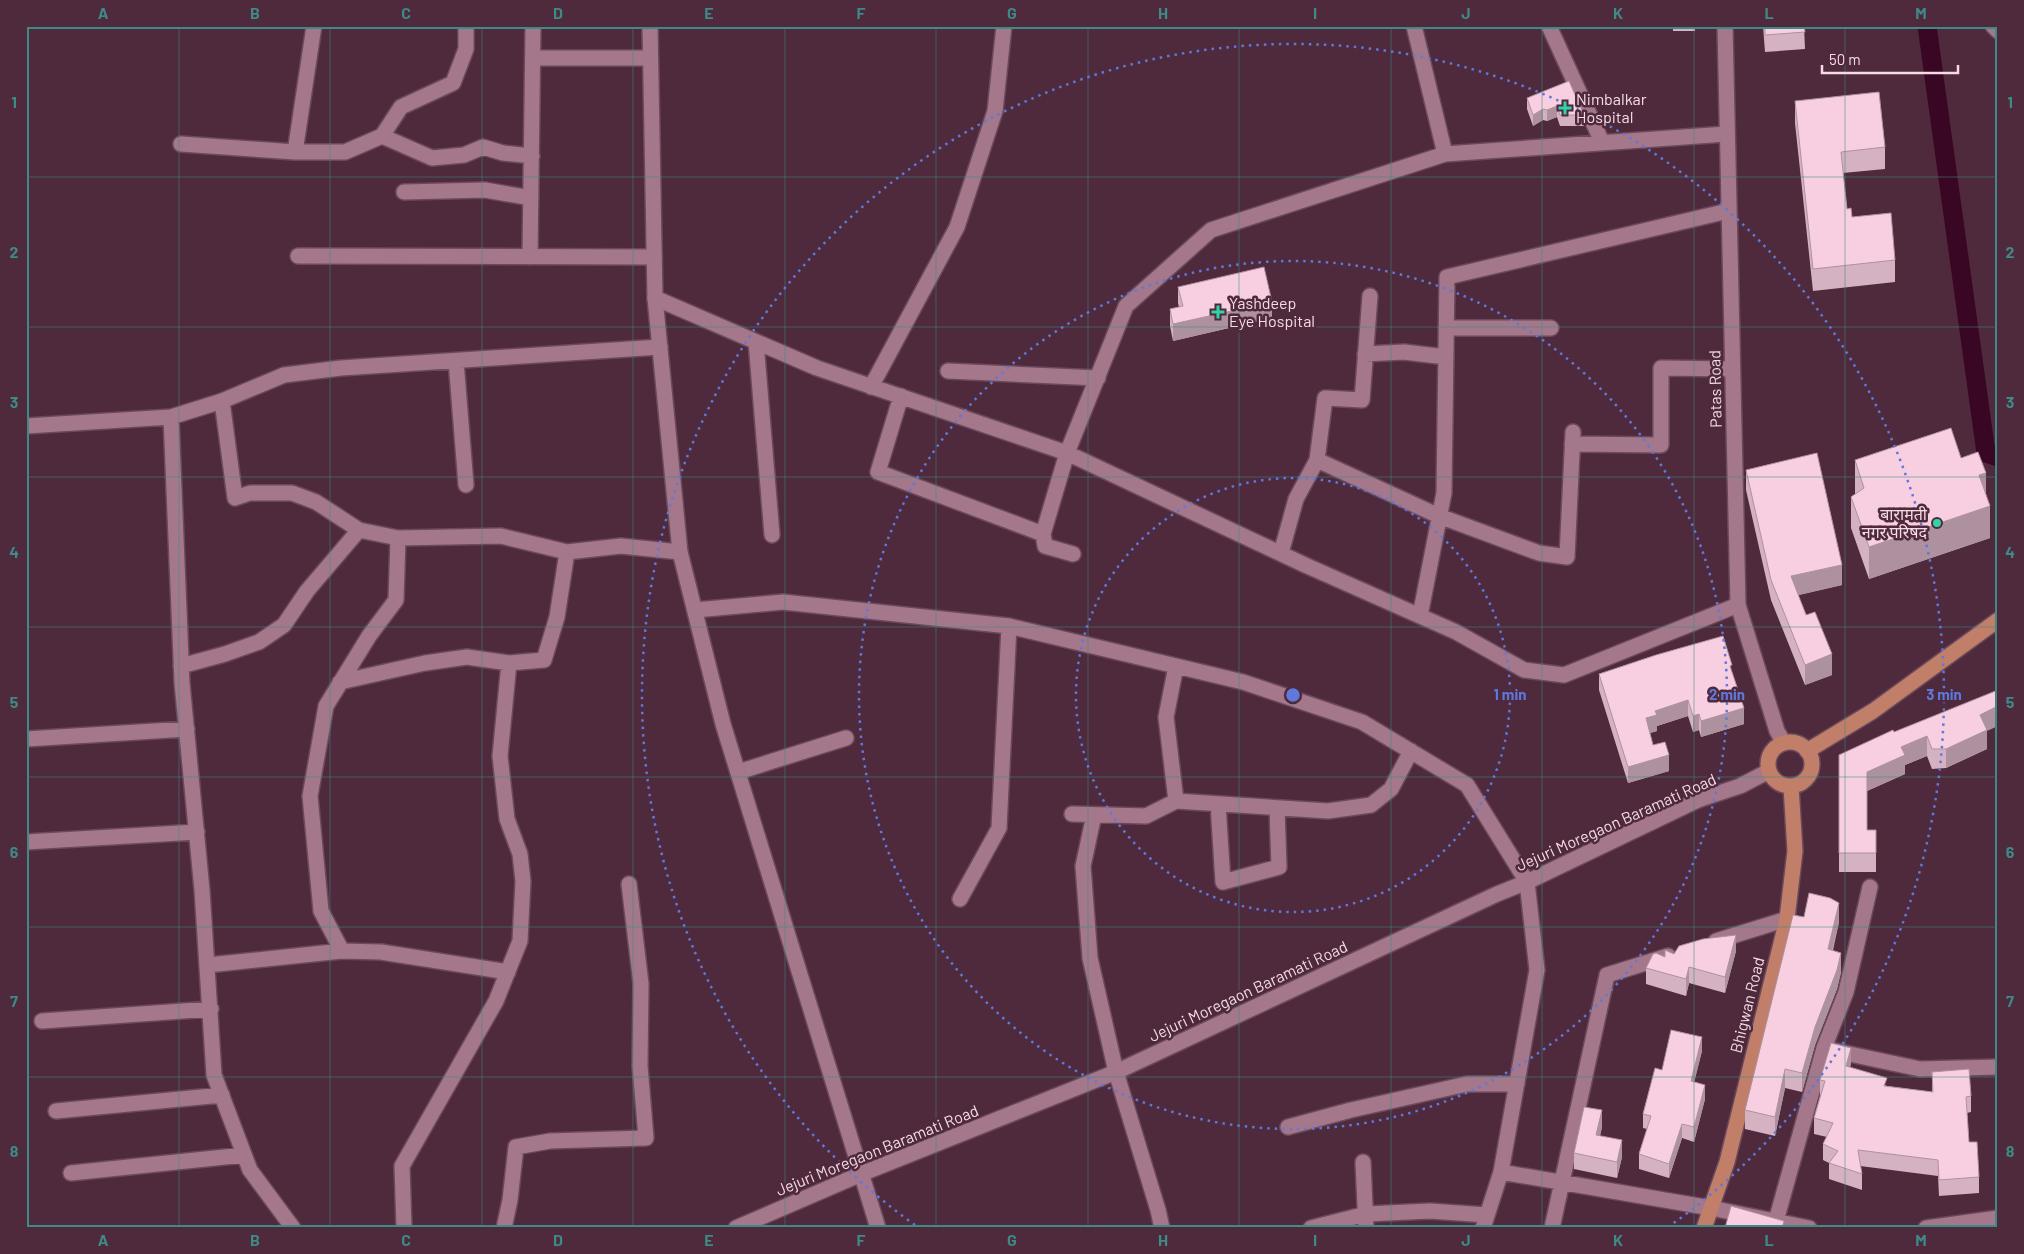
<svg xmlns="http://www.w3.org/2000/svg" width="2024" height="1254" viewBox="0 0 2024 1254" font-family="Barlow,'Noto Sans Devanagari',sans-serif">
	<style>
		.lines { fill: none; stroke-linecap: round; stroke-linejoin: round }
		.canal { stroke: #390624; stroke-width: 19 }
		.street-casing { stroke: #6a495a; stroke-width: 18 }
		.secondary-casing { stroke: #6a495a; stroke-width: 18 }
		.primary-casing { stroke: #6a495a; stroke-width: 18 }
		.street { stroke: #a4778b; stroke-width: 15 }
		.secondary { stroke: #a4778b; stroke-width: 15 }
		.primary { stroke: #c17e69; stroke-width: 15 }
		.wall { fill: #d5b2c2 }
		.shaded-wall { fill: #ae919e }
		.building { fill: #f8cfe1; stroke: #ae919e }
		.grid { fill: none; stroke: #3d8a86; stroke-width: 1; stroke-opacity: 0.55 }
		.ring { fill: none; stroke: #5e78dc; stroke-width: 2.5; stroke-dasharray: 2.5 5 }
		.poi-dot { fill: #31d4a9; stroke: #4f293c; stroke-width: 2 }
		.labels { text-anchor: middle; stroke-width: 5; stroke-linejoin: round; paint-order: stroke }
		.poi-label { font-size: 16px; fill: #f5dbe6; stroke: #4f293c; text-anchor: start }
		.street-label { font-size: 16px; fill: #f5dbe6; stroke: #4f293c }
		.centre { fill: #5e78dc; stroke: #4f293c; stroke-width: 2.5 }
		.ring-label { font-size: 15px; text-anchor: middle; font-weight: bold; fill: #5e78dc; stroke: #4f293c; stroke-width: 5; stroke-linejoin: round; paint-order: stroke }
		.neatline { fill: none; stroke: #3d8a86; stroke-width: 2 }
		.grid-label { font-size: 16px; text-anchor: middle; font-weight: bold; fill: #3d8a86 }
	</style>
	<rect width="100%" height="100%" fill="#4f293c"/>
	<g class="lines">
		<!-- canal -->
		<path class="canal" d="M1927,26L1986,453L1998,457"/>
		<defs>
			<path id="street" d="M1414,26L1445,154
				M1549,26L1602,142
				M1993,26L1998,31
				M533,58H650
				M382,136L432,158L464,155L483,147L503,153L532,156
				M181,144L295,152H345L382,136L401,107L453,83L466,49V26
				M295,152L314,26
				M404,192L485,190L531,198
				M298,256L654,257
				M530,257L533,26
				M655,298L817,368L1067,453L1305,565L1456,632L1524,670L1564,675L1738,605
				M1446,328H1551
				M756,342L772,535
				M1365,354L1404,352L1446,357
				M456,361L466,485
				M948,371L1098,378
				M871,387L957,227L995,111L1004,26
				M901,396L878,472L1043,534
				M222,401L235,498L250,493H292L316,502L359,530L398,538L501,536L567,552
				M171,417L182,683L202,890L214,1075L250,1170L293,1228
				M26,426L171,417L222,401L284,375L341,368L660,347
				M1572,444L1661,445V368L1732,369
				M1317,460L1439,516L1539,553L1567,557L1573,432
				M398,538L396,600L369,636L326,706L310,796L321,911L342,951L381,952L508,972
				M1281,553L1296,499L1317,460L1325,398L1362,400L1370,296
				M1073,554L1045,546L1043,534L1067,453L1126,306L1211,230L1445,154L1726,134
				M695,610L783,602L1009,626L1243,682L1362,722L1467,785L1527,882L1537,970L1501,1172L1483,1228
				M1420,616L1444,493L1447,277L1728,211
				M181,666L225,654L259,642L284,625L307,591L359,530
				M340,682L425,663L467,657L509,663
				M26,739L187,729
				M738,772L846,738
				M1176,801L1166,717L1176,666
				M1218,804L1223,882L1279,867L1277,808
				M1072,814L1146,816L1176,801L1328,811L1371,805L1391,789L1411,751
				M1094,815L1083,866L1090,958L1116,1072L1158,1210L1162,1228
				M26,842L197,832
				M960,899L999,828L1009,626
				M1716,941L1787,919
				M208,965L342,951
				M42,1021L211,1009
				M1831,1050L1920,1069L1998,1067
				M56,1111L222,1095
				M1288,1127L1351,1110L1467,1084H1517
				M1363,1162L1366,1228
				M1501,1172L1711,1208L1809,1228
				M71,1173L244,1155
				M1776,1221L1824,1048L1846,992L1870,887
				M404,1228L402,1166L496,1001L520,941L523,881L520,854L507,819L500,756L509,663L544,660L557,617L567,552L621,546L680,552
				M504,1228L510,1200L516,1147L550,1141L646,1138L640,1066L641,984L629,884
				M1311,1228L1366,1214L1430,1211L1487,1215
				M1552,1228L1607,975L1668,956
				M1926,1228L1998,1218"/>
			<path id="secondary" d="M650,26L655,298L680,552L723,724L878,1228
				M1725,26L1738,605L1777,731L1784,743
				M736,1228L861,1174L1116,1072L1497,894L1527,882L1698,800L1740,786L1769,771"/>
			<path id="primary" d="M1768 764a22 22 0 1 1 44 0a22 22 0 1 1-44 0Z
				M1807,751L1873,711L1998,620
				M1704,1228L1727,1162L1787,919L1795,851L1791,786"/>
		</defs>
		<!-- street casing -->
		<use href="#street" class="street-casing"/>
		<!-- secondary casing -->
		<use href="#secondary" class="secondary-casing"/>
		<!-- primary casing -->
		<use href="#primary" class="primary-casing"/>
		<!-- street -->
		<use href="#street" class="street"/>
		<!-- secondary -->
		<use href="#secondary" class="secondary"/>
		<!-- primary -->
		<use href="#primary" class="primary"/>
	</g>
	<!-- wall -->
	<path class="wall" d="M1673,26H1695V31H1673Z
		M1763,26H1804L1805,49L1765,52Z
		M1527,98L1584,115V126H1560L1557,117L1547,121L1543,120L1533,126L1527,109Z
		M1795,101L1885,147V169L1843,173L1847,209L1852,217L1895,260V282L1813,291L1795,123Z
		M1178,287L1272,318L1173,341L1170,326V309L1179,307L1178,303Z
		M1961,458L1986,493L1990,538L1869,579L1851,528V497L1855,494V460Z
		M1746,470L1842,585L1798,595L1832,675L1805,685L1771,600L1746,490Z
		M1732,672L1744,724L1701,737L1699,730L1693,732L1688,716L1657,726V731L1650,733L1653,745L1669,771L1628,783L1599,690V674Z
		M1987,731V749L1946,768L1932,769L1927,756L1905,765V774L1867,791V830H1876V872H1839V755L1894,732Z
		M1804,917L1839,922L1833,950L1841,972L1837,989L1815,1045L1802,1092L1785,1088L1775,1136L1745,1129V1110Z
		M1736,951L1725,993L1689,983L1686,996L1646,984V968L1665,957L1674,954Z
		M1702,1051L1694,1082L1705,1099L1694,1142L1682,1138L1669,1178L1639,1169V1154L1647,1129L1643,1128V1114L1662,1070Z
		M1851,1064L1850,1067L1887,1086L1932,1092V1072L1971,1096V1112L1967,1113L1969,1142L1979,1177V1193L1939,1196L1938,1176L1860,1166L1862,1174V1190L1829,1179V1163L1823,1160V1144L1827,1137L1814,1134V1118L1820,1096V1080Z
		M1602,1127L1600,1136L1622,1157L1617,1178L1574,1169V1153Z"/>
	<!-- shaded-wall -->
	<path class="shaded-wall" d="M1557,106V117L1547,121V110Z
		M1543,109V120L1533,126V115Z
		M1272,302V318L1173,341V324Z
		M1986,473V504L1979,475Z
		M1990,506V538L1869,579V547Z
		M1842,565V585L1791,597V576Z
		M1832,654V675L1805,685V665Z
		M1688,700V716L1657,726V731L1646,734V718L1655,711Z
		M1998,706V726L1987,731V749L1946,768V749L1980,715Z
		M1744,708V724L1701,737V721Z
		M1699,714V730L1693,732V716Z
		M1927,736V756L1905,765V774L1867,791V772L1901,747Z
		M1669,755V771L1628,783V767Z
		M1839,903V922L1828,967V949Z
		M1736,935V951L1725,993V977Z
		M1841,953V972L1837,989L1815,1045L1802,1092V1073L1815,1027Z
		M1689,967V983L1686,996V979Z
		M1702,1037V1051L1691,1095V1081Z
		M1851,1048V1064L1846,1082V1066Z
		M1785,1069V1088L1775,1136V1117Z
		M1705,1085V1099L1694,1142V1127Z
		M1602,1110V1127L1596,1151V1135Z
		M1682,1124V1138L1669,1178V1164Z
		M1622,1140V1157L1617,1178V1162Z"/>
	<!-- building -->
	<path class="building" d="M1765,26H1804L1805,32L1765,35Z
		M1569,81L1584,115H1560L1557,106L1547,110L1543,109L1533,115L1527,98Z
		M1879,92L1885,147L1841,152L1847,209L1851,208L1852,217L1891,213L1895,260L1813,269L1795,101Z
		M1264,267L1272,302L1173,324L1170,309L1183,306L1178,287Z
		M1951,428L1961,458L1978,452L1986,473L1979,475L1990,506L1869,547L1851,497L1864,488L1855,460Z
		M1817,453L1842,565L1791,576L1806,615L1815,612L1832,654L1805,665L1771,580L1746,470Z
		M1723,636L1732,665L1730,666L1744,708L1701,721L1699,714L1693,716L1688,700L1655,711L1657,715L1646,718L1653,745L1665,742L1669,755L1628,767L1599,674L1656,655Z
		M1998,690V706L1980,715L1987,730L1946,749H1932L1927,736L1901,747L1905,755L1867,772V830H1876V853H1839V755L1893,730L1894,732Z
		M1809,893L1830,898L1839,903L1828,949L1841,953L1837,970L1815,1027L1802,1073L1785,1069L1775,1117L1745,1110L1793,915L1804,917Z
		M1736,935L1725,977L1689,967L1686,979L1646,968L1653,954L1656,953L1665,957V950L1674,954L1679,946L1703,939Z
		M1671,1030L1702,1037L1691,1081L1705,1085L1694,1127L1682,1124L1669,1164L1639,1154L1651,1116L1643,1114L1655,1068L1662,1070Z
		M1831,1043L1851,1048L1846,1066L1887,1078L1884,1086L1933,1092L1932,1072L1969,1069L1971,1096L1966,1097L1969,1142H1977L1979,1177L1939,1180L1938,1160L1858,1150L1862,1174L1829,1163L1838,1151L1823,1144L1833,1123L1814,1118L1825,1081L1820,1080Z
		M1584,1107L1602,1110L1596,1135L1622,1140L1617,1162L1574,1153Z
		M1731,1206L1784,1221L1782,1228H1725Z"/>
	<!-- grid -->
	<path class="grid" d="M179,26V1228M330,26V1228M482,26V1228M633,26V1228M785,26V1228M936,26V1228M1088,26V1228M1239,26V1228M1391,26V1228M1542,26V1228M1694,26V1228M1845,26V1228M26,177H1998M26,327H1998M26,477H1998M26,627H1998M26,777H1998M26,927H1998M26,1077H1998"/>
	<!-- distance rings -->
	<g class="ring">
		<circle cx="1293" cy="695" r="217"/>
		<circle cx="1293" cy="695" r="434"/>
		<path d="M915 1225A651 651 0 1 1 1671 1225"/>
	</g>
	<!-- markers -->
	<g class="poi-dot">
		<path d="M1562.5 100.5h5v5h5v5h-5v5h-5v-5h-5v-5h5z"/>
		<path d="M1215.5 304.5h5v5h5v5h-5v5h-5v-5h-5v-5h5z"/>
		<circle cx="1937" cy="523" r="5"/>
	</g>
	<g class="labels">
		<!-- poi labels -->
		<g class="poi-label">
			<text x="1576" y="105">Nimbalkar<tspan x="1576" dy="18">Hospital</tspan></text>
			<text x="1229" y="309">Yashdeep<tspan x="1229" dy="18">Eye Hospital</tspan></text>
			<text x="1927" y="520" text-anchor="end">बारामती<tspan x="1927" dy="18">नगर परिषद</tspan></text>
		</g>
		<!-- street labels -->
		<g class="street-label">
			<text transform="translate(1715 389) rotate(-91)" y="6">Patas Road</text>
			<text transform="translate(1616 822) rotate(-24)" y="6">Jejuri Moregaon Baramati Road</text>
			<text transform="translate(1248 991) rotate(-25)" y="6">Jejuri Moregaon Baramati Road</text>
			<text transform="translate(1747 1005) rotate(-76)" y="6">Bhigwan Road</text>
			<text transform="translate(877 1150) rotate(-22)" y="6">Jejuri Moregaon Baramati Road</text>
		</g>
	</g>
	<circle cx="1293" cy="695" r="8" class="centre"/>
	<g class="ring-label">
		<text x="1510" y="700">1 min</text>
		<text x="1727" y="700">2 min</text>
		<text x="1944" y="700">3 min</text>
	</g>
	<!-- border -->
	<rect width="2024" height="1254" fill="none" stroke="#4f293c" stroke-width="55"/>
	<!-- scale -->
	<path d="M1822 65v8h136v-8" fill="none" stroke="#f5dbe6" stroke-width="2.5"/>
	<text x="1829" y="65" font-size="15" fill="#f5dbe6" stroke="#4f293c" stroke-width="4" paint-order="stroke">50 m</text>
	<rect x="28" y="28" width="1968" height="1198" class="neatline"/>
	<g class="grid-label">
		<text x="103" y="19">A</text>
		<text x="255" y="19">B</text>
		<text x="406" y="19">C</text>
		<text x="558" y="19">D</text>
		<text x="709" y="19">E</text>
		<text x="861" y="19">F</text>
		<text x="1012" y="19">G</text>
		<text x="1163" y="19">H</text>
		<text x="1315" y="19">I</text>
		<text x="1466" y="19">J</text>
		<text x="1618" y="19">K</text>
		<text x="1769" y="19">L</text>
		<text x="1921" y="19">M</text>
		<text x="14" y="108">1</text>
		<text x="2010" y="108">1</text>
		<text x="14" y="258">2</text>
		<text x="2010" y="258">2</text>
		<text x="14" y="408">3</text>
		<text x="2010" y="408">3</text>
		<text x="14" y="558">4</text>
		<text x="2010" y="558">4</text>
		<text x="14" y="708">5</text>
		<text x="2010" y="708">5</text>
		<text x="14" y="858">6</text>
		<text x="2010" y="858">6</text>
		<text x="14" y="1007">7</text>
		<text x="2010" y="1007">7</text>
		<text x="14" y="1157">8</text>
		<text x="2010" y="1157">8</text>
		<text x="103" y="1246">A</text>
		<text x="255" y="1246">B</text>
		<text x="406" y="1246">C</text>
		<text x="558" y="1246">D</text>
		<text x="709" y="1246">E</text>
		<text x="861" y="1246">F</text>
		<text x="1012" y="1246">G</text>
		<text x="1163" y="1246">H</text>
		<text x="1315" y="1246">I</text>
		<text x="1466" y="1246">J</text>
		<text x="1618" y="1246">K</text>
		<text x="1769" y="1246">L</text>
		<text x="1921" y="1246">M</text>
	</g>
</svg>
